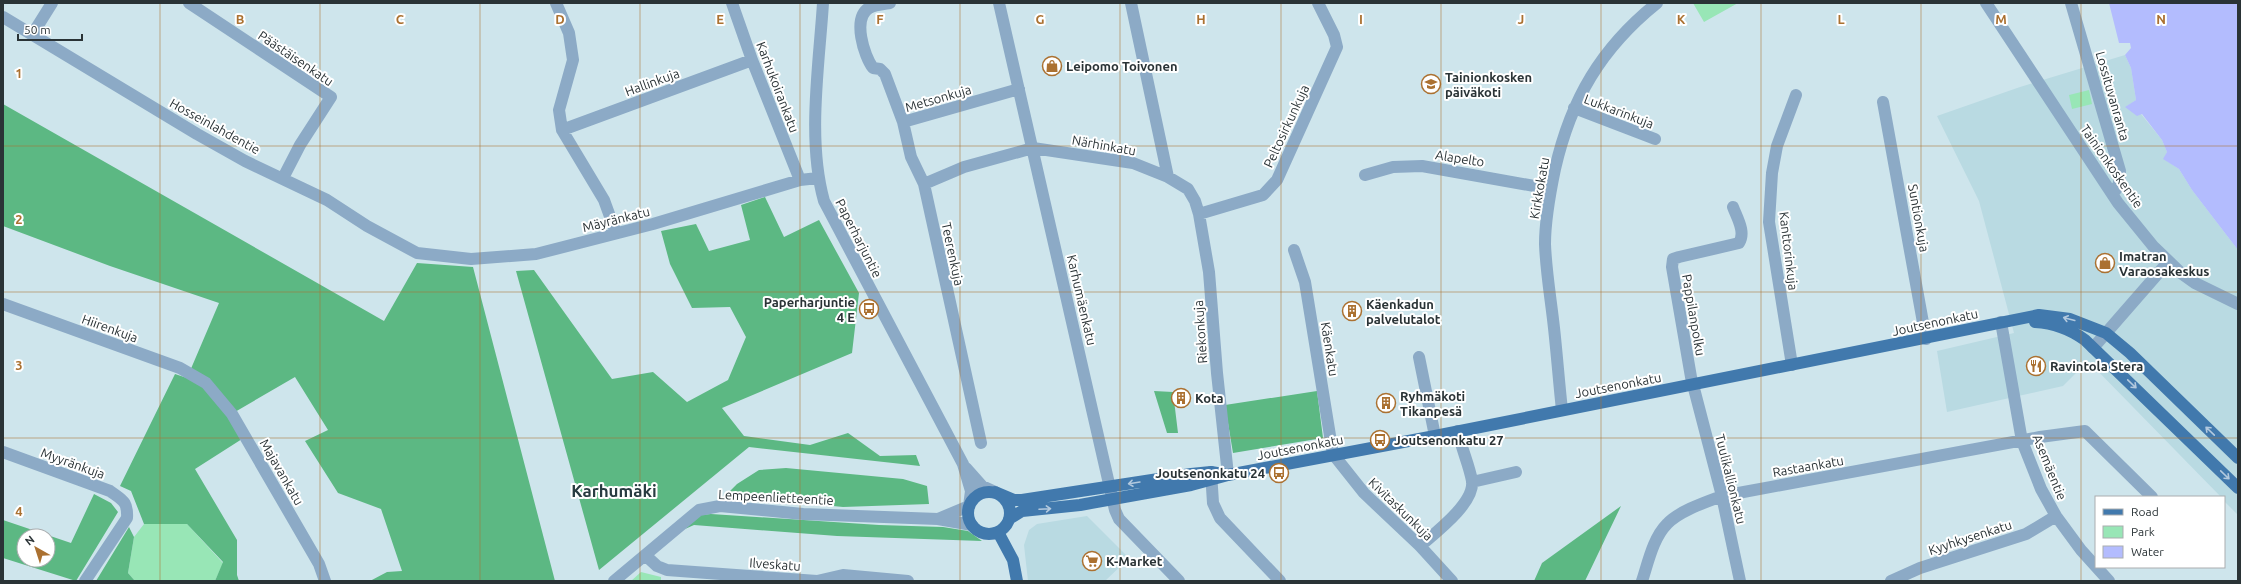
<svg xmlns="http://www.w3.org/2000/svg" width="2241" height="584" viewBox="0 0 2241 584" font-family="Ubuntu,sans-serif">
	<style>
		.built { fill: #b9dae2 }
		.green { fill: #98e6b6 }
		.forest { fill: #5cb883; fill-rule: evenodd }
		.water { fill: #b3bcfe }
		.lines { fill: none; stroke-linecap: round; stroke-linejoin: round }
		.minor { stroke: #8caac6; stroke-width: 12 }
		.major { stroke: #4179ad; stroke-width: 12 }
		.oneway { stroke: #b3c9de }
		.grid { fill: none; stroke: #ab7131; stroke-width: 1; stroke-opacity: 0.55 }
		.labels { text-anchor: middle; stroke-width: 4; stroke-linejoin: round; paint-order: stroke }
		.street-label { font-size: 13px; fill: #2a3336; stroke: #fff }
		.poi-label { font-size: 13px; font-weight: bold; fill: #2a3336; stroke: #fff; text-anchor: start }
		.district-label { font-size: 17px; font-weight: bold; fill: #283b41; stroke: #fff }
		.grid-label { font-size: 13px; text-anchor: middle; font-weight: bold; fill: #ab7131; stroke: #fff; stroke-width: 4; stroke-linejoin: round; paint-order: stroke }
	</style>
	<rect width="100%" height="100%" fill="#cee5ec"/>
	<!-- built -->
	<path class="built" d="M2125,55L2131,68L2136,100L2126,107L2141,114L2162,140L2167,152L2164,159L2179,169L2192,190L2238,250V515L2224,501V497H2221L2088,361L2063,386L1947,412L1937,351L2014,333L1979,201L1937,116L2020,87Z
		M1087,516L1129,558L1105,581H1028L1024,545L1029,530L1037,524Z"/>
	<!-- green -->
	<path class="green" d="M1693,3H1738L1704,22Z
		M2089,90L2092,104L2072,109L2069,95Z
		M144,524H187L223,563L215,581H135L128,573L134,537Z
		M641,572L661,577V581H631Z"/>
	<!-- forest -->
	<path class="forest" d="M3,104L384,321L417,263L473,267L555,581H370L387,572L402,571L381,509L338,493L305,441L328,430L295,377L228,416L242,439L195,469L237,540V575L239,581H215L223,562L187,524H144L131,491L120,486L175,374L187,378L219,303L110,266L3,226Z
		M765,197L784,237L819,220L859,293L852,353L722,408L744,436L810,445L848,433L880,456L916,455L920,466L749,447L599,570L516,271L534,270L612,379L653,372L687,402L728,380L746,337L730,307L692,308L670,264L661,231L696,224L709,251L750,240L741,205Z
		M1154,391L1173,392L1178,433H1167Z
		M1317,391L1323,438L1233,453L1225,405Z
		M786,468L903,479L927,486L929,504L843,507L726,495L737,484L759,470Z
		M94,494L111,503L118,512L76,581L3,558V520L71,543ZM24,536H48V560H24Z
		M1621,506L1585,581H1534L1542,563Z
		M711,514L879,525L943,527L968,531L982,541L837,536L694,525L685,529L699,515Z
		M129,527L134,537L128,573L135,581H96Z"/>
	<!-- water -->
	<path class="water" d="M2109,3H2238V250L2192,190L2179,169L2163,159L2167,152L2162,140L2142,114L2137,116L2125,107L2136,100L2131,68L2125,55L2131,48L2130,43H2119Z"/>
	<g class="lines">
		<!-- minor -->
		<path class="minor" d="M189,3L331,97L300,145L283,178
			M556,3L569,33L573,60L559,110L562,130L604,200L616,233
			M732,3L752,60L800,180
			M823,3C819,66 807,140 824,201L963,464L971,491L969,506L938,519
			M890,3C884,4 874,5 869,8C852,18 864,56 873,68L880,69L885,74L903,122
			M999,3L1115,510L1119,519L1179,581
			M1131,3L1168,177
			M1986,3L2118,203L2153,246L2181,273L2195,283L2238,304
			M2071,3L2120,171C2120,181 2119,188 2112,194
			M3,17L197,134L245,161L327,200L367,226L417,253L471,259L536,254L653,224L800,180L818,178
			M32,35L52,3
			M1883,102L1926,339
			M1574,108L1655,139
			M562,130L752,60
			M1365,175L1393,167L1422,166L1551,189
			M924,184L911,157L903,122L1019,89
			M1733,207C1737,218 1746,232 1739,243L1679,257L1673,259L1672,267L1691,377L1722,496L1740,581
			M1199,214L1263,195L1277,180L1337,47L1334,35L1318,3
			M1294,250L1305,282L1333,454L1364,493L1420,546L1452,581
			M3,304L180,368L206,383L232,414L319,564L325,581
			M2001,322L2022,441L2041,489L2056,516L2081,550L2109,581
			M2093,348L2168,262
			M1419,357L1435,436
			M1792,365L1769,222L1772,173L1777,146L1796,95
			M1562,410C1559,383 1557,355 1554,328C1551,300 1546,272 1545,244C1545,219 1550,193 1555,169C1571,99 1601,48 1657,3
			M981,443L924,184L964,167L1033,148L1133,163L1168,177L1188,189L1195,201L1199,214L1209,272L1217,373L1228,475
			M3,452L110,491C122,500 128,501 127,518L85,581
			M966,468L982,486L995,492
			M1211,472L1213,503L1220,518L1280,581
			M1472,482L1516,472
			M1420,546C1435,533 1475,503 1472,481C1469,464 1461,448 1458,431
			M645,555L657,566L667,570L817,581L843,575L908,581
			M614,581L699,510L720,506L803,514L938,519L972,525
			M1642,581C1648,563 1653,538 1667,524C1679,511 1706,502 1722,496L2040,437L2085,431L2152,497
			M1891,581L1920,568L2026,534L2056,516"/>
		<!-- major -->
		<path class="major" d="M2035,322C2054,323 2070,329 2085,340L2238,488
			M995,492L1014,500H1022L1191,474L1211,472L1223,474
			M968 513a21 21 0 1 1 42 0a21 21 0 1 1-42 0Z
			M1009,519L1022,511L1080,505L1191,485L1228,475L1435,436L2039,315L2070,319L2106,333L2130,353L2238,458
			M998,532L1013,560L1017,581"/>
	</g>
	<!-- one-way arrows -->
	<defs><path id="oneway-shaft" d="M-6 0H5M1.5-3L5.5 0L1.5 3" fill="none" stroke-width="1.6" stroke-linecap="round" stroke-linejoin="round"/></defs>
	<g class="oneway">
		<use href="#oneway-shaft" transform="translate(2069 319) rotate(-165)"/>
		<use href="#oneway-shaft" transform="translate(2132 384) rotate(44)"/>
		<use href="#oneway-shaft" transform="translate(2210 431) rotate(-136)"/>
		<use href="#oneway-shaft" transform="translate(2225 475) rotate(44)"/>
		<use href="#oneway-shaft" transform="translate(1134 483) rotate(171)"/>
		<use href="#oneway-shaft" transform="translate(1045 509) rotate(-3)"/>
	</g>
	<!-- grid -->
	<path class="grid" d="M160,3V581M320,3V581M480,3V581M640,3V581M800,3V581M960,3V581M1120,3V581M1281,3V581M1441,3V581M1601,3V581M1761,3V581M1921,3V581M2081,3V581M3,146H2238M3,292H2238M3,438H2238"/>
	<!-- icons -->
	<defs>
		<symbol id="shop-ring" viewBox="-11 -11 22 22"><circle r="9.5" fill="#fff" stroke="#ab7131" stroke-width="1.5"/><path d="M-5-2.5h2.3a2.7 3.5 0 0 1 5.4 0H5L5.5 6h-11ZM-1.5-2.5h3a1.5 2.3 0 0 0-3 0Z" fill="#ab7131"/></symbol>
		<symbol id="school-ring" viewBox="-11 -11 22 22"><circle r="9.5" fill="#fff" stroke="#ab7131" stroke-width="1.5"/><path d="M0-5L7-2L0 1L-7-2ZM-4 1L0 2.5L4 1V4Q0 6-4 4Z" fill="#ab7131"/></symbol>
		<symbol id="bus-ring" viewBox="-11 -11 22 22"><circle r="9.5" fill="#fff" stroke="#ab7131" stroke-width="1.5"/><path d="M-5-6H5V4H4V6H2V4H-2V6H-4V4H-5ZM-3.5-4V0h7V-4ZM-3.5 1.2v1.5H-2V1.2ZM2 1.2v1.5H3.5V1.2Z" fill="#ab7131"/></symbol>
		<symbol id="building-ring" viewBox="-11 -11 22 22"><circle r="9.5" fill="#fff" stroke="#ab7131" stroke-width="1.5"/><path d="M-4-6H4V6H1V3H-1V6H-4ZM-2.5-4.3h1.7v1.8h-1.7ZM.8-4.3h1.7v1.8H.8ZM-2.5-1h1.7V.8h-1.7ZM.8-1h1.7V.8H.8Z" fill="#ab7131"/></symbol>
		<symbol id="restaurant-ring" viewBox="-11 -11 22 22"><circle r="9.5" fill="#fff" stroke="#ab7131" stroke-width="1.5"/><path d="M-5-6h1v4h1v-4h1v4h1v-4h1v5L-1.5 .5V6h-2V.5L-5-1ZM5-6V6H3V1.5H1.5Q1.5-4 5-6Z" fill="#ab7131"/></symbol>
		<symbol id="supermarket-ring" viewBox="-11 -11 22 22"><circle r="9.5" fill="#fff" stroke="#ab7131" stroke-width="1.5"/><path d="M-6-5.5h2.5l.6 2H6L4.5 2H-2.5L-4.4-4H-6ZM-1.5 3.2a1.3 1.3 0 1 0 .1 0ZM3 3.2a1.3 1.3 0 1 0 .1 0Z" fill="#ab7131"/></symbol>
	</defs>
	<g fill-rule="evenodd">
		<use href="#shop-ring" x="1041" y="55" width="22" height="22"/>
		<use href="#school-ring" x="1420" y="73" width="22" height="22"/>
		<use href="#shop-ring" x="2094" y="252" width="22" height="22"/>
		<use href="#bus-ring" x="858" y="298" width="22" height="22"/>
		<use href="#building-ring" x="1341" y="300" width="22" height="22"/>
		<use href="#restaurant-ring" x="2025" y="355" width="22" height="22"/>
		<use href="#building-ring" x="1170" y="387" width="22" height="22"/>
		<use href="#building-ring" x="1375" y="392" width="22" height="22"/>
		<use href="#bus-ring" x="1369" y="429" width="22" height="22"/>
		<use href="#bus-ring" x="1268" y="462" width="22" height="22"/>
		<use href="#supermarket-ring" x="1081" y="550" width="22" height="22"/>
	</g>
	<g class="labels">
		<!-- street labels -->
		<g class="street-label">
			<text transform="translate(296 58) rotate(34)" y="5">Päästäisenkatu</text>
			<text transform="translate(652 82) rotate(-20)" y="5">Hallinkuja</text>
			<text transform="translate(778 87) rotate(69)" y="5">Karhukoirankatu</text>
			<text transform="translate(2113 96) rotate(74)" y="5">Lossituvanranta</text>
			<text transform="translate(938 98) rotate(-16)" y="5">Metsonkuja</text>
			<text transform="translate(1619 111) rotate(21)" y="5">Lukkarinkuja</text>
			<text transform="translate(215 126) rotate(29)" y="5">Hosseinlahdentie</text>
			<text transform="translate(1286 126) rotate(-65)" y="5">Peltosirkunkuja</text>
			<text transform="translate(1104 145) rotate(10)" y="5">Närhinkatu</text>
			<text transform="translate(1460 158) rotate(9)" y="5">Alapelto</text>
			<text transform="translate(2112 166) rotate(55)" y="5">Tainionkoskentie</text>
			<text transform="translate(1539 188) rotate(-80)" y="5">Kirkkokatu</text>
			<text transform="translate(1919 218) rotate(80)" y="5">Suntionkuja</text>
			<text transform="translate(616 219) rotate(-14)" y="5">Mäyränkatu</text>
			<text transform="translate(859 238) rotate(63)" y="5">Paperharjuntie</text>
			<text transform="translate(1789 251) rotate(83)" y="5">Kanttorinkuja</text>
			<text transform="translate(953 254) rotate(78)" y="5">Teerenkuja</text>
			<text transform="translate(1082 300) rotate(77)" y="5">Karhumäenkatu</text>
			<text transform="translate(1694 315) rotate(80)" y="5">Pappilanpolku</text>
			<text transform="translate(1935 322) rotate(-12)" y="5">Joutsenonkatu</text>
			<text transform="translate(110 328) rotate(20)" y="5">Hiirenkuja</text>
			<text transform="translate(1200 332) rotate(-94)" y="5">Riekonkuja</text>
			<text transform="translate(1330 349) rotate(81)" y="5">Käenkatu</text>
			<text transform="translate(1618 385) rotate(-11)" y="5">Joutsenonkatu</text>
			<text transform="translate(1300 447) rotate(-11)" y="5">Joutsenonkatu</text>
			<text transform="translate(73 463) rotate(20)" y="5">Myyränkuja</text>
			<text transform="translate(1808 466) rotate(-10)" y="5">Rastaankatu</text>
			<text transform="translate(2050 467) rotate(68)" y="5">Asemäentie</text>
			<text transform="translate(282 472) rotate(60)" y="5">Majavankatu</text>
			<text transform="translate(1731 479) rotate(76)" y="5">Tuulikallionkatu</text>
			<text transform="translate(776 497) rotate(3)" y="5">Lempeenlietteentie</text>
			<text transform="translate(1401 509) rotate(44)" y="5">Kivitaskunkuja</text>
			<text transform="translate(1970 537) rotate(-18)" y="5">Kyyhkysenkatu</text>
			<text transform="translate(775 564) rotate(4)" y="5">Ilveskatu</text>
		</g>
		<!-- poi labels -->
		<g class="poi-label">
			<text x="1066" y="71">Leipomo Toivonen</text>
			<text x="1445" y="82">Tainionkosken<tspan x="1445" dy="15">päiväkoti</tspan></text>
			<text x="2119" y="261">Imatran<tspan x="2119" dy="15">Varaosakeskus</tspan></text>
			<text x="855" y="307" text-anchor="end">Paperharjuntie<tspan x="855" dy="15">4 E</tspan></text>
			<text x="1366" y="309">Käenkadun<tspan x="1366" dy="15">palvelutalot</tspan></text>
			<text x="2050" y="371">Ravintola Stera</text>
			<text x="1400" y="401">Ryhmäkoti<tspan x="1400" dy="15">Tikanpesä</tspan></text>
			<text x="1195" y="403">Kota</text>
			<text x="1394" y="445">Joutsenonkatu 27</text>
			<text x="1265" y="478" text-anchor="end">Joutsenonkatu 24</text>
			<text x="1106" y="566">K-Market</text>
		</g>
		<!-- district labels -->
		<g class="district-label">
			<text x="614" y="497">Karhumäki</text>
		</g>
	</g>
	<g class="grid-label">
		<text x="240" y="24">B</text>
		<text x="400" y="24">C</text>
		<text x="560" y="24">D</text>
		<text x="720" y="24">E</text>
		<text x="880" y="24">F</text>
		<text x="1040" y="24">G</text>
		<text x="1201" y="24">H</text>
		<text x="1361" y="24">I</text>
		<text x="1521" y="24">J</text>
		<text x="1681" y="24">K</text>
		<text x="1841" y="24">L</text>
		<text x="2001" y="24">M</text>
		<text x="2161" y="24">N</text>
		<text x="19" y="78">1</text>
		<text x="19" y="224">2</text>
		<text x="19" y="370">3</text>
		<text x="19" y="516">4</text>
	</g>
	<!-- border -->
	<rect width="2241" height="584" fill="none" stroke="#2a3336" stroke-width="8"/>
	<!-- legend -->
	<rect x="2095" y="496" width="130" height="72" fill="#ffffff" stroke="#aaadaf"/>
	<rect x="2103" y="509" width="20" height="6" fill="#4179ad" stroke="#aaadaf"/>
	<text x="2131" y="516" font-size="12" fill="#2a3336">Road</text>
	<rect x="2103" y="526" width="20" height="12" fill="#98e6b6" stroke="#aaadaf"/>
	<text x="2131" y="536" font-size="12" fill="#2a3336">Park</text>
	<rect x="2103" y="546" width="20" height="12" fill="#b3bcfe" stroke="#aaadaf"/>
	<text x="2131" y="556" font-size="12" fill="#2a3336">Water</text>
	<!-- north arrow -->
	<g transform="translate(36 548) rotate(321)"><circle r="19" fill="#ffffff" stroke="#aaadaf"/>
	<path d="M0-3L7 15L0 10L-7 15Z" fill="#ab7131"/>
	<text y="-6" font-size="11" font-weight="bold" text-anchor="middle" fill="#2a3336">N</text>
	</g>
	<!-- scale -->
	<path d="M18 34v6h64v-6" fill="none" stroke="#2a3336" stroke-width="2"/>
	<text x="24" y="34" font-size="12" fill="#2a3336" stroke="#ffffff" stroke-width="3" paint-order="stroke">50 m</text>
</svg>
